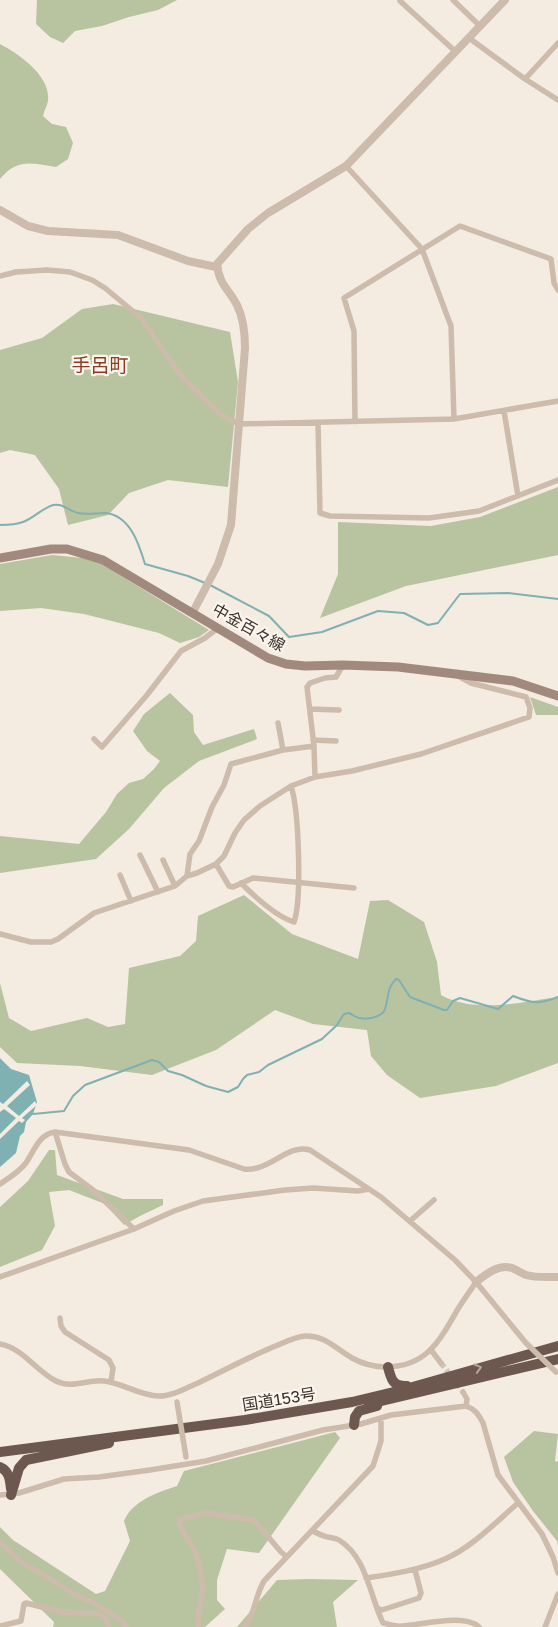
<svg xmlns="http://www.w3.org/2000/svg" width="558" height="1627" viewBox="0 0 558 1627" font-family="'Golos Text','Noto Sans JP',sans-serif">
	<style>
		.green { fill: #b8c4a0 }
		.water { fill: #7fb0b2 }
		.pier { fill: #f4ebe1 }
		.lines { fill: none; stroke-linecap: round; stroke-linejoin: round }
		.stream { stroke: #7fb0b2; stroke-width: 2 }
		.minor-tunnel { stroke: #cfc6bd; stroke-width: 5.5; stroke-dasharray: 5.5 3; stroke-linecap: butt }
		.minor { stroke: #cdbbac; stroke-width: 5.5 }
		.tertiary { stroke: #cdbbac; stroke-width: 8 }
		.secondary { stroke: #a18a7d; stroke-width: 9 }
		.trunk { stroke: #6c584f; stroke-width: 10 }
		.minor-bridge { stroke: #cdbbac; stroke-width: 5.5 }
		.oneway { stroke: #b4a69e }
		.labels { text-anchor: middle; stroke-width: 4.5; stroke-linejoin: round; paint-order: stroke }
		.street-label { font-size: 16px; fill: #3b302b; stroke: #fbf5ee }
		.quarter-label { font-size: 19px; fill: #8c3b22; stroke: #fbf5ee }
	</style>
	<rect width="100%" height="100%" fill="#f4ebe1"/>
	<!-- green -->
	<path class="green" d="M37,0H177L158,10L129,17L102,26L75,31L63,43L50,37L36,24Z
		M0,44C19,54 51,76 48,101C47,106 44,111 43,116L52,124L66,127L73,143L68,159L56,167C32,163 17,158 0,179Z
		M113,304L230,332L238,382L228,487L168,480L129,493L108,515L68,525L59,489L35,455L10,450L0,453V350L42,338L82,309Z
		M558,487V555L406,586L320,618L338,574V522L431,526L480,517Z
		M52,555L82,558L102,564L209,630L199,637L180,643L159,633L84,614L41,608L0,611V564Z
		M170,693L193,715L194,732L203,745L254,729L257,739L199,761L164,788L129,829L96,859L0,873V836L79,844L106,812L117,794L129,783L143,779L154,769L160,761L147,751L133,731L144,714Z
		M530,697L558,707V715H536Z
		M244,895L292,934L358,959L370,901L388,900L424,922L437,962L441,995C476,1014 520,1002 558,997V1063L496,1086L420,1098L387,1075L371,1056L367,1030L313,1024L275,1010L216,1050L152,1075L80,1066L17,1063L0,1047V983L9,1018L31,1031L87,1018L108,1027L125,1024L129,968L180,956L196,941L198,916Z
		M49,1150H55L57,1175L123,1199H163V1205L140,1216L124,1225L105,1204L69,1190L49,1192L55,1226L42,1250L0,1267V1207L28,1181Z
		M534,1431L558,1434L555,1461L558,1462V1547L557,1541L533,1511L513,1482L504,1457Z
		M335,1432L340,1438L259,1553L227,1549L217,1580V1600L225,1609L205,1627H53L54,1622L0,1569V1527L13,1540L96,1594L105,1591L130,1541L124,1521C132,1501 158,1492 177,1486L184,1471Z
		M308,1579L358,1580L333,1602L337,1627H237L277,1580Z"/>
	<!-- water -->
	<path class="water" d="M0,1058L11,1069L29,1075L37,1102L33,1114L26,1122L24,1132L20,1136L16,1153L0,1167Z"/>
	<!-- pier -->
	<path class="pier" d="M27,1081L30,1085L7,1106L19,1116L35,1101L37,1105L22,1118L25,1120L22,1123L19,1121L0,1139V1134L16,1118L4,1109L0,1112V1102L3,1104Z"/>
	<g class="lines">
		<!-- stream -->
		<path class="stream" d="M0,525C8,525 15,525 23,522C34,518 41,509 53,505C64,503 68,511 78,513C86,515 96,513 105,513C130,515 139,544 145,564L188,576L205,583
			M210,585L269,616L289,637L322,632L378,611L404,613L428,625L438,623L460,594L508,593L558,599
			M33,1114L64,1111L73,1096L85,1085L152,1060L159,1062L168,1071L182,1075L206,1086L228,1092L238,1087L243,1079L247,1075L259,1072L268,1065L322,1039L337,1025L344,1014L349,1013C353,1015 356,1018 360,1018C367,1020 383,1017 385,1009C389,998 386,989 396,979L399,980L410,997L444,1010H447L453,1001L460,998L498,1009L513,996C531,1003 539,1005 558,997"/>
		<!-- minor-tunnel -->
		<path class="minor-tunnel" d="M441,1363L463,1392"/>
		<!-- minor -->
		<path class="minor" d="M401,0L400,1L456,52
			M453,0L480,26
			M469,38L525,79L558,100
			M525,79L558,43
			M346,166L422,249L451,326L454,419
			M0,276L16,272L47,270L70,272L92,280L105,288L141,318L181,376L221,415L239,424L454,419L558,401
			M504,411L518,496
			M355,422L354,331L344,298L460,226L551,259L554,283L558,290
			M318,423L320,513L330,516L429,518L479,511L558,480
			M310,709L339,710
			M278,723L283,750
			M94,739L102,747L147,695L181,651L205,638L218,628
			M313,740L336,741
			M315,777L314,746L307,687L310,683L325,678L336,677L343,665
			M140,855L158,892
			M163,860L175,886
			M216,864L229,886L233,887L253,878L354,888
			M120,875L131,901
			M187,876L190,854L199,841L212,807L224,785L231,764L283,750L314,746
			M241,883C254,896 277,917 294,922C302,899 299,810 291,786
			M0,934L31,942H51L58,939L94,913L175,886L187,876L197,873L216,864L224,856L235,833L244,820L260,806L291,786L315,777L352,771L421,754L529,717L530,708L526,697L471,683L460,677
			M55,1132L65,1164L69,1172L93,1190L134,1229
			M0,1184C9,1178 19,1172 26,1163C34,1151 39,1134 55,1132L189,1150L244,1169C270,1172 287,1143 310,1150L381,1197L455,1260L476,1282L526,1343
			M410,1221L434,1200
			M0,1277L134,1229L174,1211L203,1201L285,1190L313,1188L358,1191L369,1189
			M60,1318L61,1326L65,1332L109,1360L113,1368L111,1382
			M0,1344C23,1348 36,1371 56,1381C72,1389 88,1379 104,1381C123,1383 140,1396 159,1396C173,1396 186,1388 198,1383C223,1371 247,1358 273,1347C283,1343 294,1337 305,1336C325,1335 336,1349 352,1358C377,1372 412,1370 432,1348C442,1338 448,1326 455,1314C461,1303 469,1293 476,1282
			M431,1350L441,1363
			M463,1392L467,1399L466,1406
			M0,1495L19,1493L64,1479L99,1477L150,1470L206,1461L323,1430L361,1424L391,1415L466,1406C475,1409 479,1415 483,1423L498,1475L542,1534L553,1557L558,1573
			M313,1531C317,1533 320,1535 324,1536C329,1538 334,1537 339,1540C367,1557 370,1597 383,1623C389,1624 396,1627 402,1626C421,1625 465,1613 479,1627
			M0,1542L22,1563L41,1573L74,1594L92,1602L117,1617L123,1621L126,1627
			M366,1578C393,1574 420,1570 445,1559C472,1547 495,1523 518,1503
			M377,1608L382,1610L419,1598L421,1593L415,1570
			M0,1626L21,1621L24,1604L26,1603L61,1612L98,1614L106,1619L109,1627
			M199,1627C195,1613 205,1597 202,1581C201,1571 199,1560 195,1551C190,1540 180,1532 179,1520L206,1513L254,1520L281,1552L287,1557
			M245,1627C255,1614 255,1596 264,1581L373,1466L381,1441V1419
			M545,1627L558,1594"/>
		<!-- tertiary -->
		<path class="tertiary" d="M0,210L28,226L48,231L118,235L188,261L216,267L217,264
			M193,612L218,564L231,525L245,348C245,333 244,319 237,305C229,289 219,285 217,264L248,229L268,213L346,166L505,0
			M476,1282C486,1274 498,1264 512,1268C517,1270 521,1273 526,1275C537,1278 547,1277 558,1277"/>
		<!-- secondary -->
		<path class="secondary" d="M0,558L51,549H67L103,560L268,658L286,664L305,666L343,665L398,667L513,681L558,696"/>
		<!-- trunk -->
		<path class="trunk" d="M388,1367C391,1379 393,1387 407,1386
			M369,1404L558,1359
			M354,1425L355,1417L359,1411L377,1406
			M0,1452L245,1420L352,1402L402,1390L558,1346
			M0,1467C9,1471 10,1479 11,1489
			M11,1495L19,1468L26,1460L109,1443"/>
		<!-- minor-bridge -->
		<path class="minor-bridge" d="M526,1343L556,1372
			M177,1402L186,1457"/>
	</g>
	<!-- one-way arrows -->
	<defs><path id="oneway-chevron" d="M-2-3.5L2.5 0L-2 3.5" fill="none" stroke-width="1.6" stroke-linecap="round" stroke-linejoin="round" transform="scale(1.25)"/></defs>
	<use class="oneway" href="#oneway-chevron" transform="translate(478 1368) rotate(-17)"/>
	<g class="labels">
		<!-- street labels -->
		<g class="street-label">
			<text transform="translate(249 627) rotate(29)" y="6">中金百々線</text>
			<text transform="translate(279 1399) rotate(-9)" y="6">国道153号</text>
		</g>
		<!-- quarter labels -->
		<g class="quarter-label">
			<text x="100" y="372">手呂町</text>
		</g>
	</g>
</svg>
